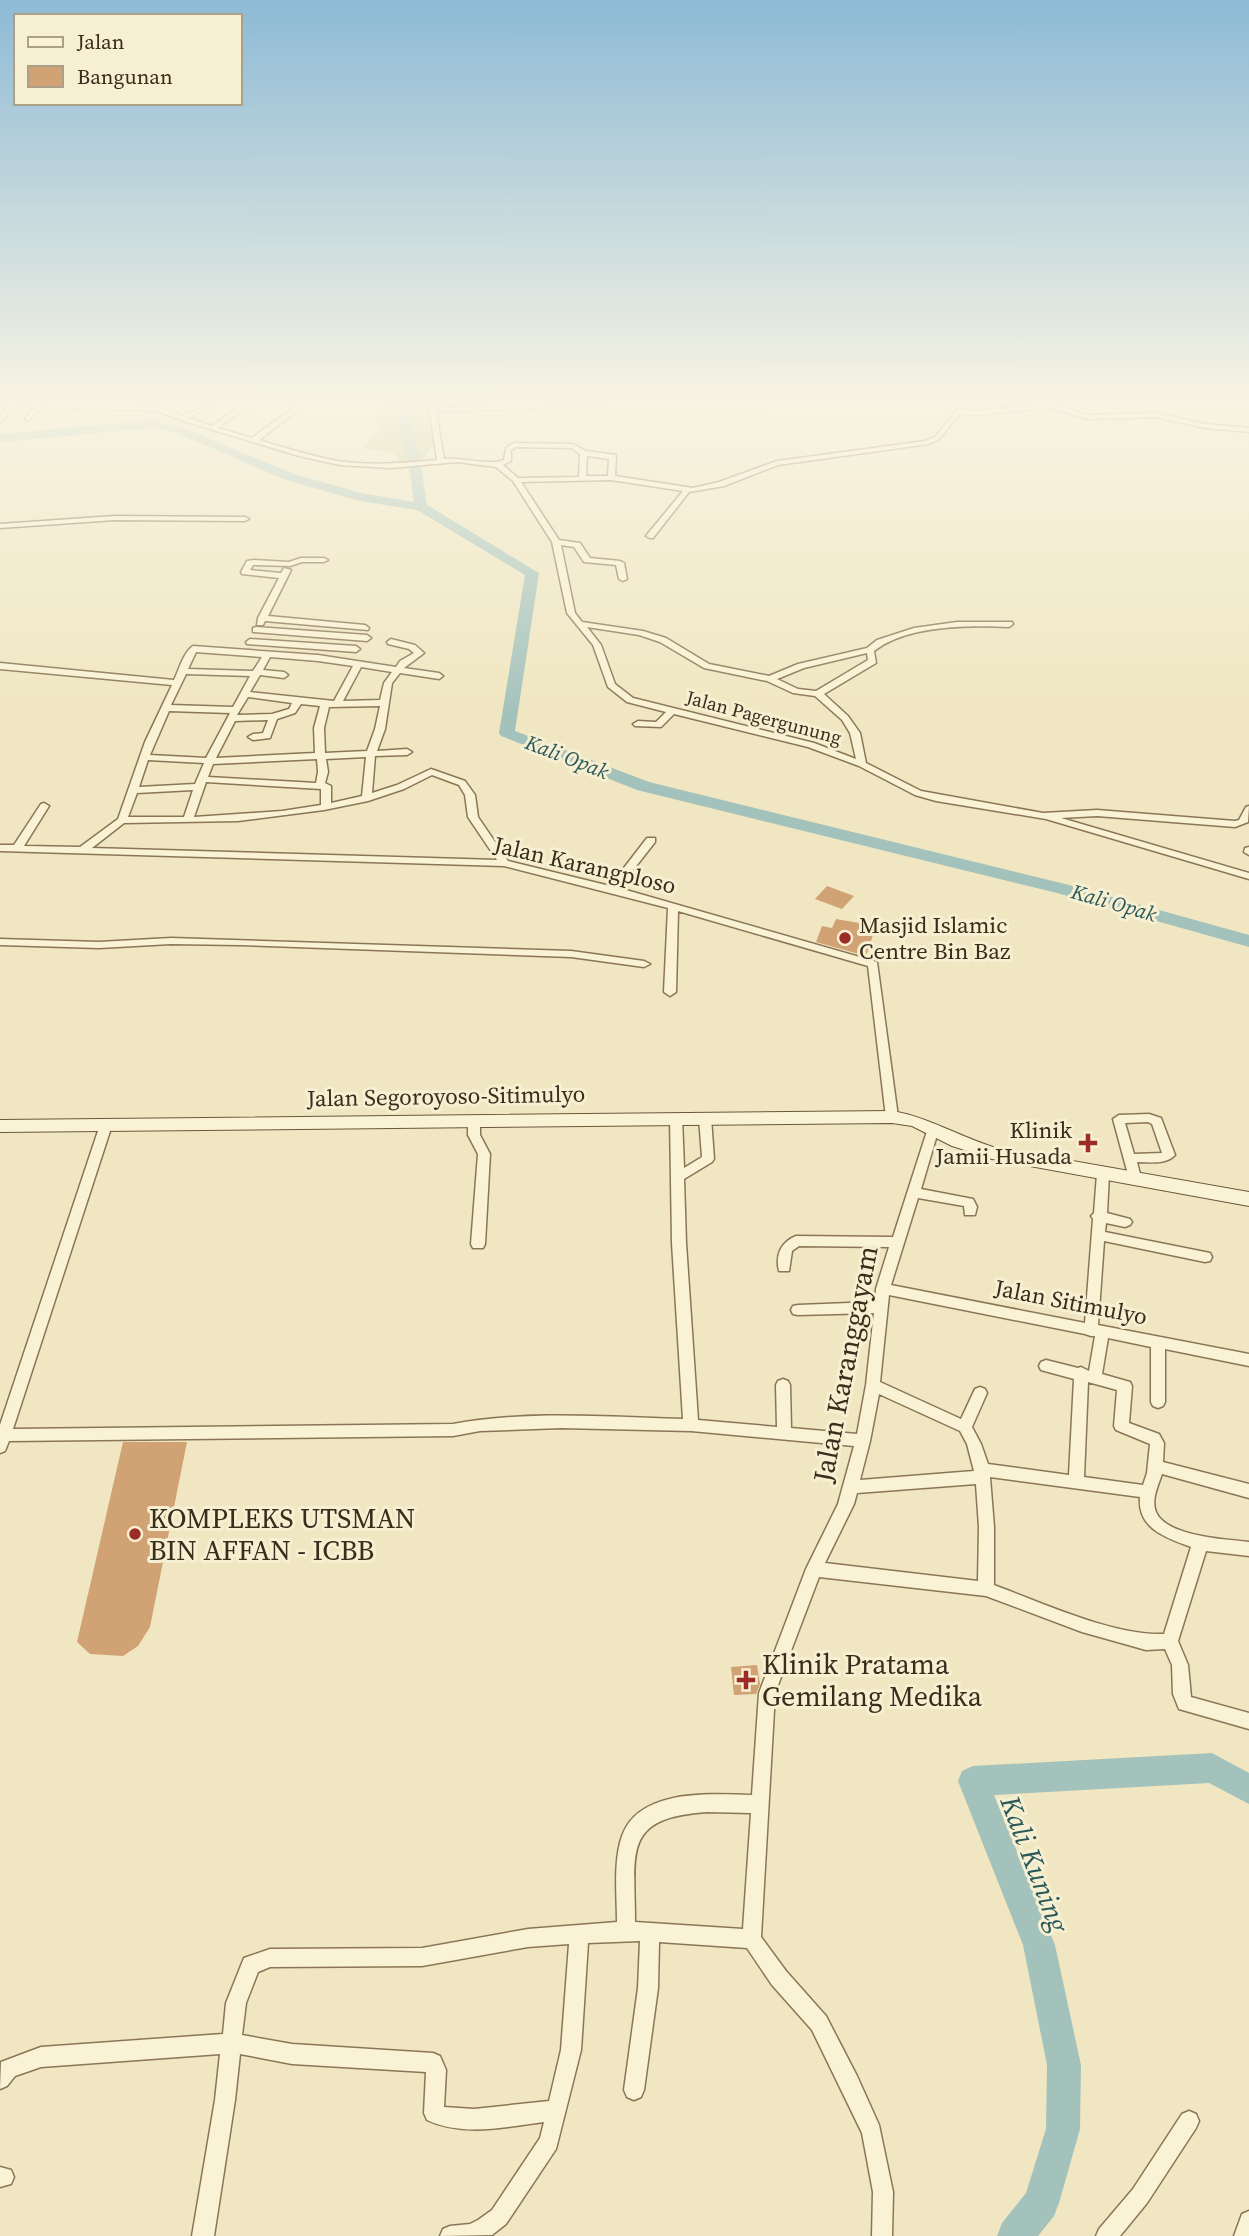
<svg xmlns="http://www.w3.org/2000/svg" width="1249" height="2236" viewBox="0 0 1249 2236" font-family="'Source Serif 4',serif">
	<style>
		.green { fill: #c3cf94 }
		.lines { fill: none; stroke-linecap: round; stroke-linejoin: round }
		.river { fill: #a4c2bc; fill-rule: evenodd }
		.building { fill: #d0a274 }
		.minor-casing { stroke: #8a7657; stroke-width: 3 }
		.secondary-casing { stroke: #6c573b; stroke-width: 2 }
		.minor { fill: #faf2d4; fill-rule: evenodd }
		.secondary { fill: #faf2d4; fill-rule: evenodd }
		.poi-dot { fill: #9d2d24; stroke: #f7efd1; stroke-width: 2.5 }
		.labels { text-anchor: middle; stroke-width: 6; stroke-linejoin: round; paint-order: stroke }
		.far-street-label { font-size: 19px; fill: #392d1c; stroke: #f7efd1 }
		.far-water-label { font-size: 21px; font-style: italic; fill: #2b595a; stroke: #f7efd1 }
		.street-label { font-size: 23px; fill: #392d1c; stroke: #f7efd1 }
		.poi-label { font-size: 23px; fill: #392d1c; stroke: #f7efd1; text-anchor: start }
		.near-street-label { font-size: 28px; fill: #392d1c; stroke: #f7efd1 }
		.near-poi-label { font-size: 28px; fill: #392d1c; stroke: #f7efd1; text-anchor: start }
		.near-water-label { font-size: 28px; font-style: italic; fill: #2b595a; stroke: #f7efd1 }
	</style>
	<rect width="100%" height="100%" fill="#f0e6c1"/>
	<!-- green -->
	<path class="green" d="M384,400H427L433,446L423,459L400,462L394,452L369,449L362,446L379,432L376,417L387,408Z"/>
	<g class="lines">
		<!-- river -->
		<path class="river" d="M393,400H405L420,460L427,505L539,573L515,731L649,782L1069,885L1249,935V947L1057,893L637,790L501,736L499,733L525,575L417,510L360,501L286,480L176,433L153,428L0,442V434L153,420L184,428L294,474L361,493L414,502L408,460Z
			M1212,1753L1249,1773V1804L1209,1783L994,1795L1055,1945L1081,2065L1080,2129L1059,2203L1054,2216L1038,2236H997L1002,2223L1026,2193L1046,2129L1047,2065L1023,1945L958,1781L962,1771L973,1766Z"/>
	</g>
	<!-- building -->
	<path class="building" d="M827,886L854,896L842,909L815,899Z
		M836,919L876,926L866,956L816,942L822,926L832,928Z
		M123,1442H187L150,1627L138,1646L123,1656L90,1654L77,1642Z
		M757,1665L760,1684L756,1694L734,1695L731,1667Z"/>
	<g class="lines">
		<defs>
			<path id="minor" d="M211,400H219L204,411L188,418L212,426L248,400H256L218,428L252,438L297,405L264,400H311L259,440C285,448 311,456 338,461C371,466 404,463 437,460L428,400H434L436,408L604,402L607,404L606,405L436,412L444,459C462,457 489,466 504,460L506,448L514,443L573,444L586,451L616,455L615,476L693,488L719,482L777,461L925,441L935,437L958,409L975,411L1051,404L1088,415L1156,413L1205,424L1249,428V432L1205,428L1156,417L1088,419L1051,408L975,415L960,413L939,439L929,444L778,465L724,486L689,492L653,538H650L646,536L683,491L611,480L521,482L559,540L580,543L590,558L620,561L624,563L627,579L623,581L619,579L616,565L584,562L574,547L561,545L575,613L582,622L643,631L666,638L709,664L769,676L798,664L867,648L877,640L914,628L957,622H1012L1013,624L1009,627C969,625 907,625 874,651L876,663L824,694L848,716L860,733L866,763L921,791L1043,813L1097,810L1235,821L1239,820L1246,807L1249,806L1248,822L1235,827L1097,816L1061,818L1249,873V879L1046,819L936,801L915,795L859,766L808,747L674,714L661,727L635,726L633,724L638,721L656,722L666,712L627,702L608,687L593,645L567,613L552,542L513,481L496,467L457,462L391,468L340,465L299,456L187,422L157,411L42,407L28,421L25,419L35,406H15L0,423V416L9,405H0V401L158,407L182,416L200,409ZM516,447L571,448L580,454L579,477L518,478L503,465L511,461V450ZM587,456L609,459L608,476H586ZM587,627L639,635L660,642L704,668L767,681L793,693L815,696L842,720L850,733L856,759L814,743L633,698L615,684L601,645ZM867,653L868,660L816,691L798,689L777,679L804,668Z
				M115,516L245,517L249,519L245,521L115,520L0,528V524Z
				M301,558H324L328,560L324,562H302L290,566L253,565L250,570L281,573L284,568L291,570L268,616L365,625L369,628L368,630L265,621L263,625H257L258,618L279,578L242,574L241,572L247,561L254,560L289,562Z
				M256,627L367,635L371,638L367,641L253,632V628Z
				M250,639L356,646L360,649L356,652L247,644L246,642Z
				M391,639L415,645L424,653L404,668L439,673L443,676L439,679L400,673L392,683L385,729L377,751L407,749L412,752L407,755L375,756L372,793L397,785L431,769L465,781L475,795L478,817L508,861L610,886L647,838H655V842L619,888L877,962L898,1117L896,1120L892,1121L886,1117L868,966L678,911L676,992L670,996L664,992L668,908L504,866L0,851V845H14L41,804L44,803L49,806L24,846L80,847L118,819L145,742L172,685L0,669V663L174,680C179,670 183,653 193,646L318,655L396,667L400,661L414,653L409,649L388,644L387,642ZM196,652L262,657L253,671L188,669ZM270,657L318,661L353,666L334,701L250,692L260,675L284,678L288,675L284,672L263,670ZM361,667L392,672L384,683L380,700L343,701ZM186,674L250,676L233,707L171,705ZM248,697L292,703L289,709L272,714L237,715ZM301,704L320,706L314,728L315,753L216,758L235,721L268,720L263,733L253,734L248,737L253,740L270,738L277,719L295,713ZM380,706L375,729L367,751L325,753L324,728L329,707ZM169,711L230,713L206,758L150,755ZM366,757L362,796L331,803V786L325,783L328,772L326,759ZM317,759L318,772L316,783L208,777L213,764ZM148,760L204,763L195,784L139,787ZM432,775L459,785L465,795L468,817L497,860L92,848L124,823L238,821L324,810L368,801L404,789ZM206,782L321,789V805L282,811L194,817ZM193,790L184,817H128L137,793Z
				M1249,847V855L1244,852L1245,848Z
				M171,938L571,951L644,961L650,964L644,967L571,957L240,945L171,944L99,948L0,945V939L99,942Z
				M676,1114L682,1118L684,1168L702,1157L699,1118L705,1114L711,1118L714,1159L712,1162L684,1179L686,1243L698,1420L777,1427L776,1385L778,1381L783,1379L788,1381L790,1385L791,1428L857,1434L866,1385L874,1313L798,1315L793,1314L791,1310L793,1306L798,1305L875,1302L876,1289L889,1247L799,1246L792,1251L789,1271H779C775,1255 781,1242 796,1236L893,1237L929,1125L933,1124L939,1128L921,1189L973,1199L977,1207L975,1215H965L964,1206L918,1198L891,1285L1085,1323L1093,1219L1091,1216L1094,1213L1097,1174L1099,1171H1107L1109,1174L1107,1213L1130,1219L1132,1222L1130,1225L1125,1227L1106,1223L1105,1232L1210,1253L1212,1257L1210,1261L1205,1262L1104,1241L1098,1325L1249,1354V1366L1165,1349V1402L1163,1406L1158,1408L1153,1406L1151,1402V1347L1108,1338L1102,1374L1130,1382L1132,1386L1129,1423L1159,1434L1164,1443L1163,1462L1249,1484V1498L1162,1474C1158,1486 1151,1500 1156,1512C1167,1537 1226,1539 1249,1542V1556L1206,1551L1178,1641L1188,1665L1191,1697L1249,1713V1729L1179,1709L1173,1694L1172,1665L1165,1649L1146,1650L1082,1632L986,1596L819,1577L775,1693L761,1937L786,1971L826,2016L857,2076L879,2125L893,2192L892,2236H872L873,2192L862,2133L812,2030L772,1985L747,1948L659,1942L658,1988L644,2090L641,2097L634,2100L627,2097L624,2090L638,1988L640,1941L588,1943L581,2050L556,2149L506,2224L492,2235L440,2236L443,2229L450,2226L470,2224L478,2220L492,2210L540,2138L544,2122C506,2127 463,2137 427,2120L424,2113L426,2072L292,2064L240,2054L235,2100L214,2236H192L215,2100L220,2054L41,2067L15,2076L7,2086L0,2089L1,2062L41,2047L223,2034L226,2003L244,1958L270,1949L422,1948L528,1929L617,1922C617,1896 613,1862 622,1836C639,1788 711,1794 752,1795L759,1693L806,1569L838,1504L854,1446L691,1431L561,1428L480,1431L453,1436L9,1441L5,1451L0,1453V1425L100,1125L106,1121L112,1125L13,1429L453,1424C528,1410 607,1417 683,1419L672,1243L670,1118ZM889,1295L1085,1334L1091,1336H1095L1089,1371L1081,1367L1078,1368L1046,1360L1041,1362L1039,1366L1041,1370L1074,1379L1069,1475L988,1464L981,1444L972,1427L987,1393L985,1389L980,1387L975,1389L961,1419L880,1382ZM1088,1382L1117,1390L1114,1426L1116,1430L1150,1444L1147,1473L1143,1485L1084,1477ZM879,1394L960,1431L967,1444L974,1471L860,1480L870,1441ZM990,1477L1140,1497C1137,1529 1167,1538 1191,1547L1164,1634C1114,1636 1042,1603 994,1585V1527ZM976,1484L979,1527L978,1581L825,1563L854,1504L857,1493ZM707,1812L751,1813L743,1929L635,1922C635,1851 622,1818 707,1812ZM569,1944L561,2050L549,2101L474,2109L444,2107L446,2070L440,2056L433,2053L292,2044L242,2035L246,2003L258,1972L270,1967L422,1966L528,1947Z
				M1149,1114L1161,1118L1175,1155C1166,1165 1150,1162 1137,1162L1141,1178L1139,1181H1131L1129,1178L1113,1119L1119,1115ZM1148,1122L1152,1124L1162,1153L1134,1154L1125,1123Z
				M474,1116L480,1120V1135L490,1154L485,1244L483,1248H473L471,1244L478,1154L468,1135V1120Z
				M1189,2111L1196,2114L1199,2121L1196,2128L1147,2203L1120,2236H1096L1099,2229L1133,2189L1182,2114Z
				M0,2167L11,2170L14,2177L11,2184L0,2187Z
				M1249,2211V2236H1234L1242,2214Z"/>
			<path id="secondary" d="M892,1111C928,1117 958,1136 993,1147L1249,1192V1206L992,1159L952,1146L912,1126L892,1123L0,1132V1120Z"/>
		</defs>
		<!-- minor casing -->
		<use href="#minor" class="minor-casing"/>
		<!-- secondary casing -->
		<use href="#secondary" class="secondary-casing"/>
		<!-- minor -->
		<use href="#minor" class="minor"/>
		<!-- secondary -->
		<use href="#secondary" class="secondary"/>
	</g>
	<!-- sky -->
	<linearGradient id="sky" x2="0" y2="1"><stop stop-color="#8dbad6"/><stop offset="0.56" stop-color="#f8f4e3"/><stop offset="1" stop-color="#f8f4e3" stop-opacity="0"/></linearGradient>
	<rect width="1249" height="713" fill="url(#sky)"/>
	<!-- markers -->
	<g class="poi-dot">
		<circle cx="845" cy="938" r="7"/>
		<path d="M1084.5 1132.5h7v7h7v7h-7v7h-7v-7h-7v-7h7z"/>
		<circle cx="135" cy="1534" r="7"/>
		<path d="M742.5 1669.5h7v7h7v7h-7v7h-7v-7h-7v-7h7z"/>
	</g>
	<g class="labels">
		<!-- far-street labels -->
		<g class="far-street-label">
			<text transform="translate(764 717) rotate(15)" y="7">Jalan Pagergunung</text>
		</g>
		<!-- far-water labels -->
		<g class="far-water-label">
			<text transform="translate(567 757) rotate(21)" y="7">Kali Opak</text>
			<text transform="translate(1114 903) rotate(16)" y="7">Kali Opak</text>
		</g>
		<!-- street labels -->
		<g class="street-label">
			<text transform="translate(585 865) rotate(13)" y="8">Jalan Karangploso</text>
			<text transform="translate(446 1096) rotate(-1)" y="8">Jalan Segoroyoso-Sitimulyo</text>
			<text transform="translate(1071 1302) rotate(11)" y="8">Jalan Sitimulyo</text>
		</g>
		<!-- poi labels -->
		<g class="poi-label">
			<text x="859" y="933">Masjid Islamic<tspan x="859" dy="26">Centre Bin Baz</tspan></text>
			<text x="1072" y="1138" text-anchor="end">Klinik<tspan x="1072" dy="26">Jamii Husada</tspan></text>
		</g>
		<!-- near-street labels -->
		<g class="near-street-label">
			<text transform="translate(845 1364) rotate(-79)" y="10">Jalan Karanggayam</text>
		</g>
		<!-- near-poi labels -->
		<g class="near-poi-label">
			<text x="149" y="1528">KOMPLEKS UTSMAN<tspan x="149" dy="32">BIN AFFAN - ICBB</tspan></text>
			<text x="762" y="1674">Klinik Pratama<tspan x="762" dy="32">Gemilang Medika</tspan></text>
		</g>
		<!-- near-water labels -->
		<g class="near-water-label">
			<text transform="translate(1035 1864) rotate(69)" y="10">Kali Kuning</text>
		</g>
	</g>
	<!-- legend -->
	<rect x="14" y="14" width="228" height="91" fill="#f7efd1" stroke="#aba189" stroke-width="2"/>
	<rect x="28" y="37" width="35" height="10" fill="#faf2d4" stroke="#aba189" stroke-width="2"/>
	<text x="77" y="49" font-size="21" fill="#392d1c">Jalan</text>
	<rect x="28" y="66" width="35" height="21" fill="#d0a274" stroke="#aba189" stroke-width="2"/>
	<text x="77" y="84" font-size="21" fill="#392d1c">Bangunan</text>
</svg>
